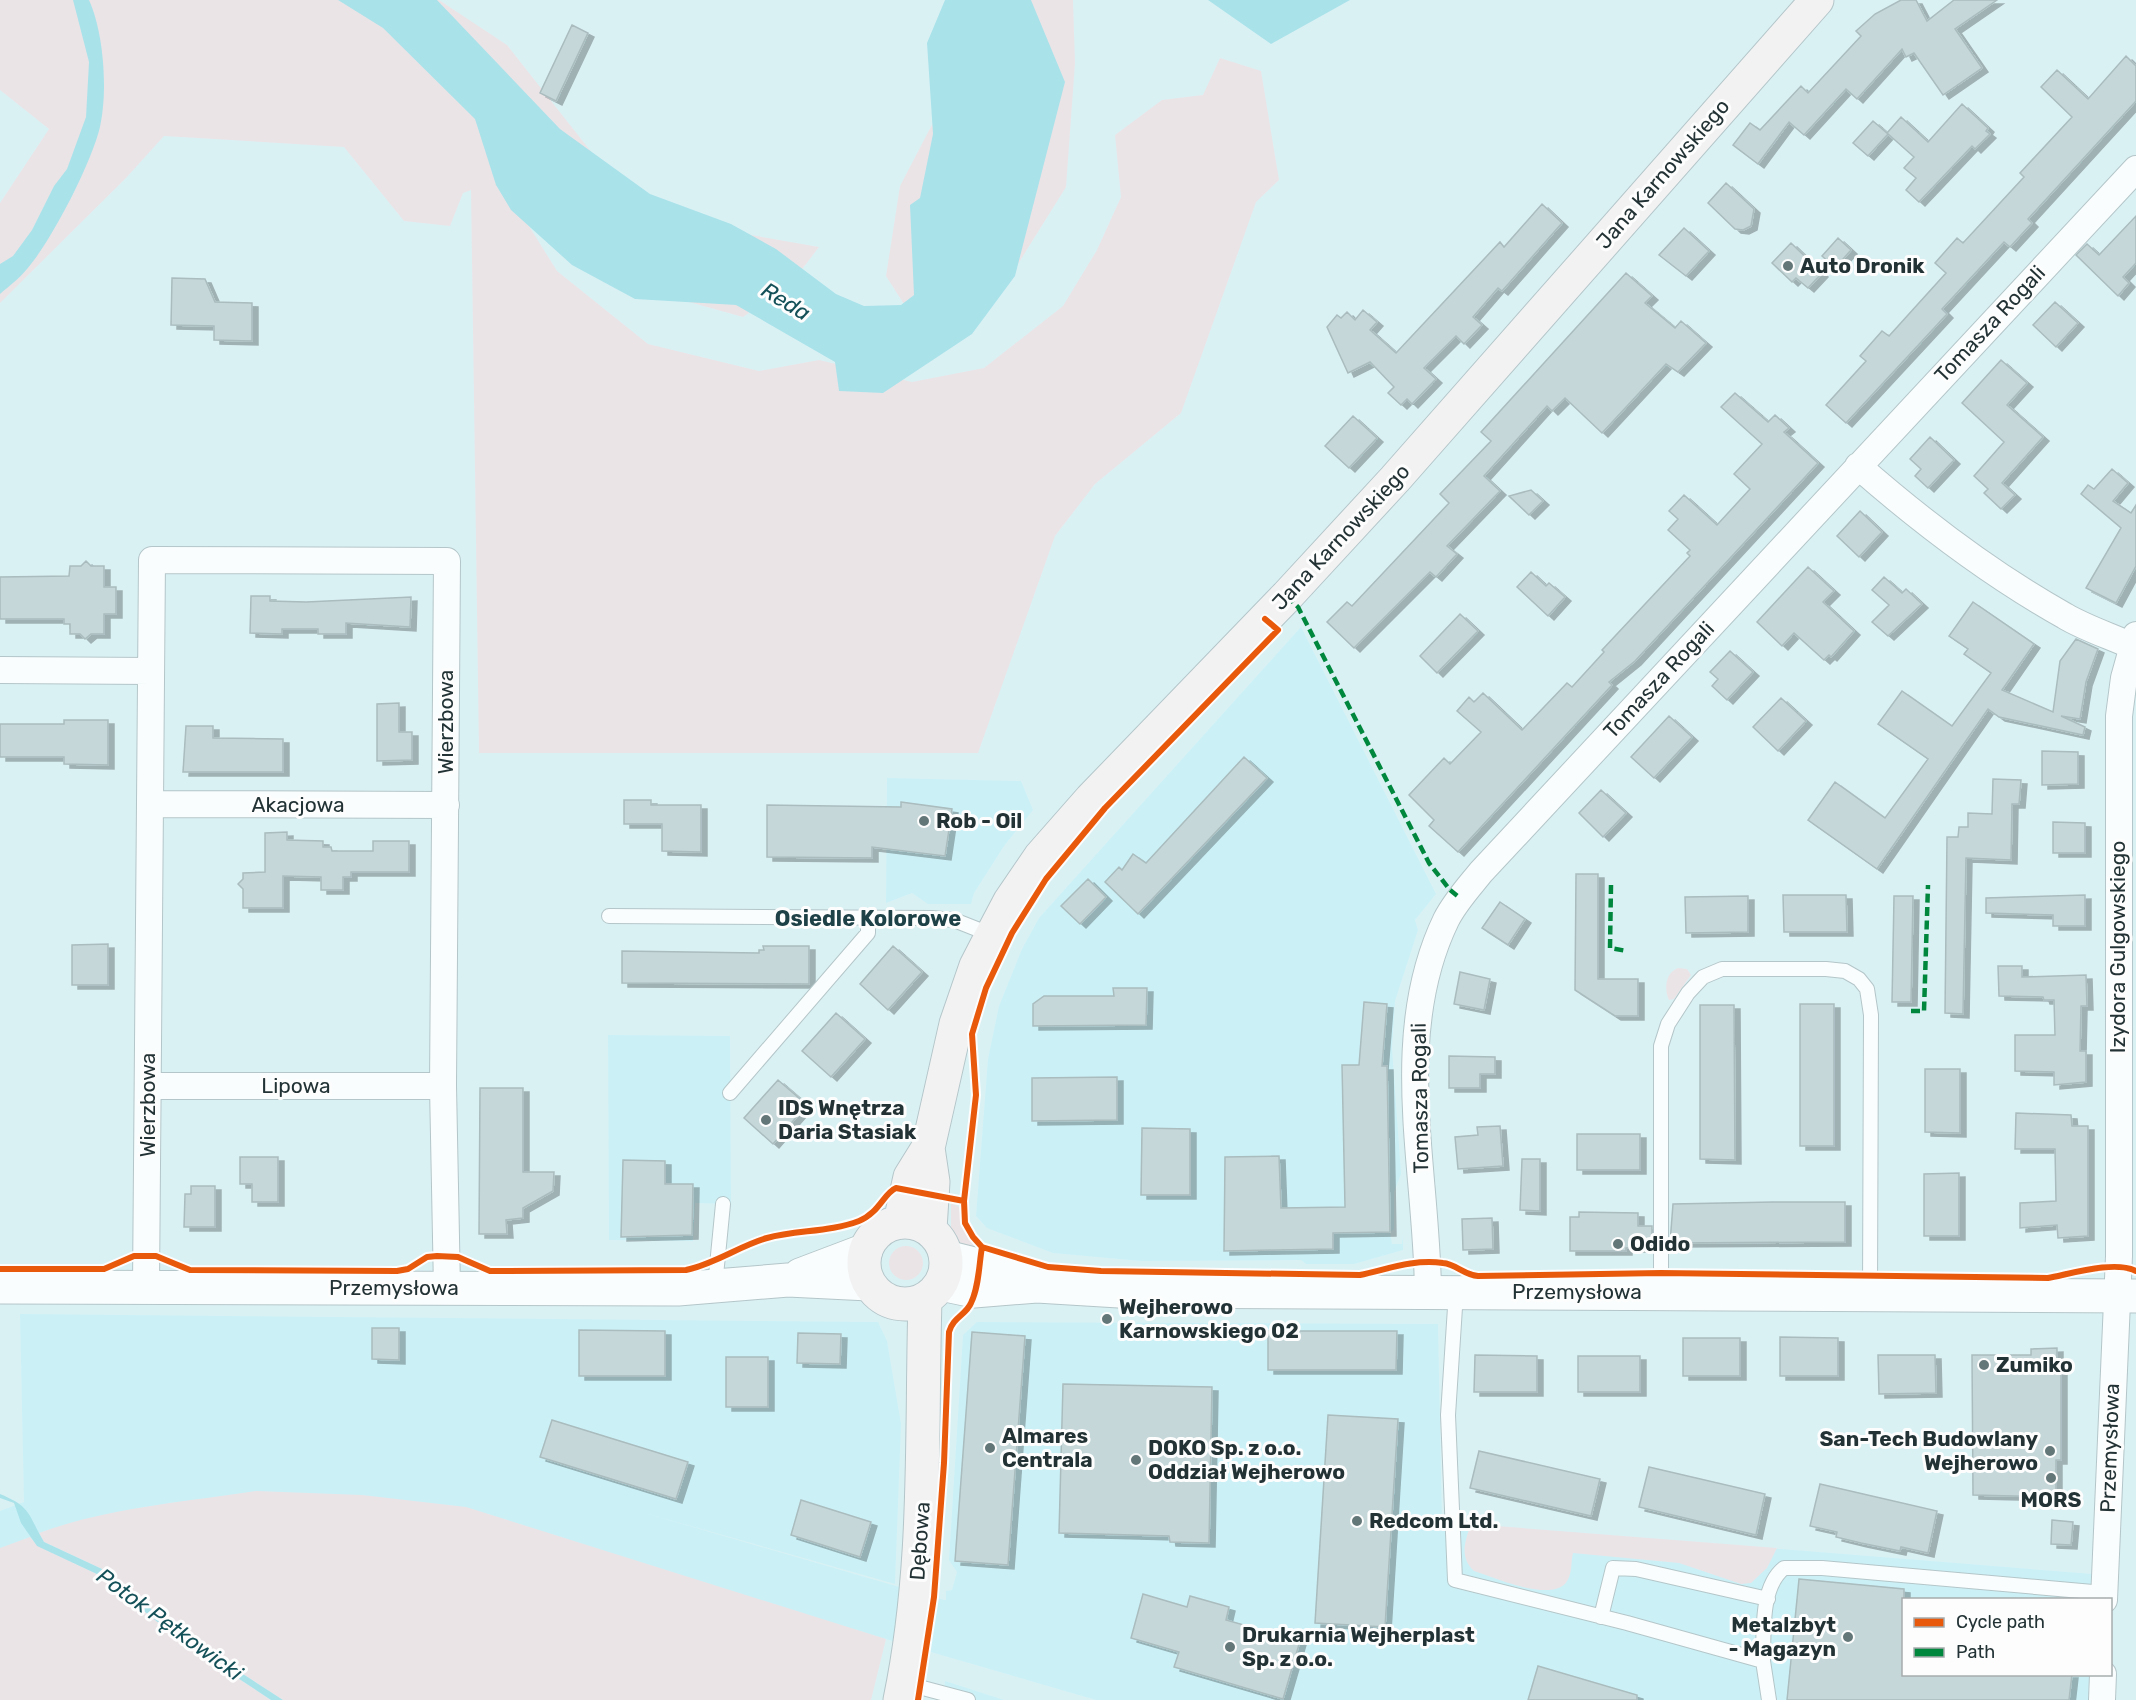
<svg xmlns="http://www.w3.org/2000/svg" width="2136" height="1700" viewBox="0 0 2136 1700" font-family="Rubik,sans-serif">
	<style>
		.built { fill: #cbf1f7 }
		.green { fill: #ebe4e7 }
		.water { fill: #aae2ea }
		.building { fill: #c5d7d9; stroke: #aabcbe; stroke-width: 1.5; filter: url(#shadow) }
		.lines { fill: none; stroke-linecap: round; stroke-linejoin: round }
		.service-casing { stroke: #b4c6c9; stroke-width: 16 }
		.minor-casing { stroke: #b4c6c9; stroke-width: 28 }
		.tertiary-casing { stroke: #b4c6c9; stroke-width: 35 }
		.secondary-casing { stroke: #b4c6c9; stroke-width: 35 }
		.service { stroke: #f9fdfd; stroke-width: 14 }
		.minor { stroke: #f9fdfd; stroke-width: 26 }
		.tertiary { stroke: #f9fdfd; stroke-width: 33 }
		.secondary { stroke: #f2f2f3; stroke-width: 33 }
		.quiet { stroke: #00873e; stroke-width: 4.5; stroke-dasharray: 9 4.5; stroke-linecap: butt }
		.cycleway-casing { stroke: #fdfdfd; stroke-width: 10 }
		.cycleway { stroke: #e8590c; stroke-width: 6 }
		.poi-dot { fill: #637678; stroke: #fdfdfd; stroke-width: 2 }
		.labels { text-anchor: middle; stroke-width: 6; stroke-linejoin: round; paint-order: stroke }
		.street-label { font-size: 21px; fill: #233335; stroke: #fdfdfd }
		.poi-label { font-size: 21px; font-weight: bold; fill: #233335; stroke: #fdfdfd; text-anchor: start }
		.water-label { font-size: 22px; font-style: italic; fill: #135058; stroke: #fdfdfd }
		.neighbourhood-label { font-size: 22px; font-weight: bold; fill: #1d4146; stroke: #fdfdfd }
	</style>
	<defs>
		<filter id="shadow"><feDropShadow dx="6" dy="4" stdDeviation="0" flood-color="#0004"/></filter>
	</defs>
	<rect width="100%" height="100%" fill="#daf1f4"/>
	<!-- built -->
	<path class="built" d="M1301,627L1436,894L1415,920L1418,930L1395,1001L1392,1048L1401,1174L1394,1192V1229L1390,1232L1392,1244H1402L1403,1236V1250L1354,1264H1306L1301,1260L1141,1261L1053,1253L987,1228L976,1216L988,1059L999,1006L1022,949L1039,918Z
		M887,778L1021,781L1033,810L1004,846L974,893L971,904H928L912,893L886,903Z
		M608,1035L730,1036L731,1204L695,1203L693,1241L609,1240Z
		M20,1314L878,1322L887,1341L901,1424L895,1584L638,1511L944,1600H946V1591L952,1590L957,1572L949,1560L963,1335L977,1322L1438,1324L1442,1522L2093,1574L2092,1599L1904,1600V1674L2089,1675L2088,1700H1096L872,1635L36,1547L0,1561V1511L24,1502Z
		M945,1681L1004,1700H943Z"/>
	<!-- green -->
	<path class="green" d="M0,0H439L507,45L600,163L689,224L819,247L793,281L743,317L635,287L529,226L557,271L648,344L759,371L819,360L912,382L984,368L1063,306L1097,250L1121,197L1115,135L1162,100L1203,95L1220,58L1261,71L1279,180L1256,202L1181,413L1095,484L1055,536L978,753H479L471,190L463,193L450,226L404,221L344,147L164,136L126,178L0,303V203L49,129L0,90Z
		M967,0H1073L1075,63L1066,187L1008,280L916,323L886,276L900,186L974,44Z
		M1678,968L1687,969L1691,975L1674,999L1669,1000C1664,989 1665,973 1678,968Z
		M951,1203L959,1207L962,1225L976,1248H963L951,1236Z
		M889 1263a17 17 0 1 1 34 0a17 17 0 1 1-34 0Z
		M256,1491L362,1495L466,1507L886,1639L871,1700H283L183,1635L102,1569L44,1542L39,1533C107,1508 184,1502 256,1491Z
		M1471,1524L1777,1548L1767,1568L1751,1583L1741,1584L1679,1563L1573,1553C1571,1561 1572,1570 1569,1577C1559,1607 1494,1577 1474,1571C1459,1557 1465,1541 1471,1524Z
		M30,1537L38,1546L99,1575L180,1640L271,1700H0V1548Z"/>
	<!-- water -->
	<path class="water" d="M73,0H89C104,33 108,91 100,127C91,164 52,240 27,269C19,279 9,286 0,294V264L13,256L32,230L54,186L67,169L86,117L89,62Z
		M338,0H437L560,129L650,194L731,224L776,249L836,294L864,306L901,305L914,295L910,205L920,198L933,134L927,43L945,0H1031L1065,82L1015,276L972,334L883,393L839,391L835,362L736,305L635,299L572,265L511,210L496,185L475,119L383,28Z
		M1208,0H1350L1271,44Z
		M0,1494C32,1507 28,1515 44,1542L102,1569L183,1635L283,1700H271L180,1640L99,1575L37,1546L21,1523L14,1503L0,1498Z"/>
	<!-- building -->
	<path class="building" d="M1901,0H1916L1927,21L1954,0H1997L1955,29L1982,68L1943,95L1914,53L1906,57L1902,49L1857,99L1846,89L1804,135L1789,122L1758,164L1733,145L1750,123L1760,130L1801,86L1808,93L1861,36L1856,31L1875,14Z
		M572,25L588,33L556,101L540,93Z
		M2126,56L2136,66V101L2028,219L2032,223L2010,247L2004,242L1942,309L1947,314L1846,423L1826,405L1866,361L1860,356L1882,331L1889,336L1946,273L1935,263L1957,238L1963,243L2024,177L2020,173L2072,117L2041,87L2057,70L2088,99Z
		M1962,104L1988,128L1986,131L1990,134L1975,149L1972,146L1919,202L1906,190L1916,178L1904,168L1914,157L1887,133L1901,117L1928,142Z
		M1873,121L1888,134L1868,156L1853,143Z
		M1726,183L1754,209L1751,226L1743,230L1735,229L1708,203Z
		M1542,204L1562,223L1502,291L1498,288L1473,317L1482,325L1464,344L1456,336L1424,368L1436,379L1412,404L1407,399L1401,405L1388,393L1394,387L1370,362L1348,373L1327,327L1337,315L1341,318L1347,312L1355,320L1363,310L1377,322L1370,330L1396,353L1500,242L1504,247Z
		M2136,216V263L2123,277L2129,283L2118,296L2076,255L2087,244L2099,255Z
		M1684,228L1709,251L1686,276L1659,255Z
		M1838,238L1851,250L1835,268L1822,256Z
		M1791,243L1822,273L1808,288L1796,278L1792,282L1772,263Z
		M1626,273L1652,296L1645,303L1675,328L1681,321L1706,343L1678,372L1666,364L1602,433L1565,398L1552,411L1547,406L1484,476L1500,491L1447,546L1457,554L1436,577L1430,572L1354,648L1327,622L1347,602L1352,606L1449,503L1440,494L1491,441L1481,432Z
		M172,278L205,279L215,302L252,303V341L214,340V326L171,325Z
		M2055,302L2078,323L2056,347L2033,325Z
		M2001,360L2027,383L2007,405L2043,437L2002,483L2015,495L2001,509L1984,493L1988,489L1974,476L2004,442L1962,403Z
		M1735,393L1768,422L1775,415L1789,428L1784,432L1818,463L1635,661L1609,682L1612,685L1458,852L1429,826L1434,820L1409,795L1444,758L1450,764L1481,732L1457,711L1469,697L1474,702L1483,693L1522,730L1567,683L1572,687L1604,652L1602,650L1690,556L1687,553L1690,550L1668,530L1678,519L1669,511L1684,495L1717,525L1750,489L1734,474L1762,444L1721,407Z
		M1353,416L1377,438L1349,468L1325,446Z
		M1930,437L1954,460L1928,488L1915,476L1921,469L1910,459Z
		M2112,469L2128,483L2113,501L2131,513L2136,505V566L2116,603L2086,588L2121,528L2081,494L2088,485L2094,489Z
		M1531,490L1543,501L1529,515L1509,496Z
		M1860,511L1882,532L1859,557L1837,536Z
		M86,561L91,566H104V587H116V614H104V634H91L85,639L80,634H70V624H64V619H0V577L69,576L70,566H81Z
		M1808,567L1834,591L1823,602L1854,631L1831,657L1829,655L1824,660L1794,633L1782,646L1757,622Z
		M1531,572L1546,586L1549,583L1565,597L1548,616L1517,587Z
		M1884,577L1902,593L1906,589L1922,604L1888,636L1872,622L1889,605L1872,590Z
		M251,596H270V601L306,602L411,597L410,627L346,623V634H318V629H282V634L250,633Z
		M1973,602L2034,644L2002,690L2053,712L2060,661L2076,639L2098,649L2086,682L2080,719L2061,716L2085,727L2083,735L1999,717L1988,709L1877,869L1808,820L1835,782L1885,818L1928,759L1878,724L1902,691L1952,726L1991,673L1964,654L1968,649L1949,636Z
		M1460,614L1478,631L1437,673L1420,656Z
		M1730,651L1753,672L1727,700L1712,686L1718,679L1710,672Z
		M1781,698L1806,721L1778,751L1753,727Z
		M399,703V732H412V760L377,761V704Z
		M1669,716L1692,737L1654,778L1631,757Z
		M64,720H108V765L64,764V757H0V724H64Z
		M186,726H213V738L283,739V772H183Z
		M2042,751L2078,752V784L2042,785Z
		M1244,757L1267,778L1138,914L1105,882L1119,867L1122,870L1133,854L1146,863Z
		M1993,779L2021,780L2019,804H2012L2011,860L1966,858L1963,1014L1945,1013L1947,837H1958L1959,827H1968V813L1992,814Z
		M1601,790L1626,813L1603,837L1579,813Z
		M624,800H651V805H701V852L662,851V824H624Z
		M901,802L952,809L945,856L872,847V858L767,857V805L901,807Z
		M2053,822L2085,823V853H2053Z
		M287,832V840L323,841V847H331L332,851H373V841H409V872H351V877H343V890H321V877L283,876V908H243V889L238,884L243,879V873L265,872V833Z
		M1576,874H1598V979H1638V1016H1615L1575,990Z
		M1088,879L1106,897L1080,924L1061,906Z
		M1783,895H1846L1847,932H1784Z
		M2085,895V926H2053V915L1986,913V898Z
		M1748,896V932L1686,933L1685,897Z
		M1894,896H1913L1911,1002H1892Z
		M1500,902L1525,919L1508,945L1482,928Z
		M108,944V985H72V945Z
		M763,946H809V984L622,983V951L759,953V950H764Z
		M893,946L922,972L888,1010L860,984Z
		M1998,966H2022V977L2086,975L2087,1006H2081L2080,1051H2086V1082L2054,1085V1072L2015,1071V1035H2055L2054,1000H2044L2043,997L1999,996Z
		M1460,972L1490,979L1484,1010L1454,1004Z
		M1113,988H1147L1146,1025L1033,1026V1004L1044,996H1114Z
		M1364,1002L1387,1004L1382,1066H1387L1390,1232L1333,1233V1249L1224,1251L1225,1157L1279,1156L1281,1208L1345,1207L1342,1065H1359Z
		M1800,1004H1834V1146H1800Z
		M1700,1005H1734L1735,1160L1700,1159Z
		M836,1013L865,1039L831,1077L802,1051Z
		M1449,1056L1495,1057V1074H1480V1088H1449Z
		M1925,1069H1960V1133L1925,1132Z
		M1117,1077V1120L1032,1121V1078Z
		M778,1080L807,1105L773,1144L744,1118Z
		M480,1088H523V1172H554L553,1191L523,1208V1218L506,1220L507,1234H479Z
		M2016,1113L2071,1115L2072,1126H2088V1236L2058,1238L2057,1225L2020,1228V1203L2056,1201L2055,1149H2015Z
		M1500,1126L1503,1166L1458,1169L1455,1137L1478,1135L1477,1127Z
		M1142,1128L1190,1129V1195H1141Z
		M1577,1134H1640V1170H1577Z
		M240,1157H278V1202H252V1184H240Z
		M1522,1159H1540V1211L1520,1210Z
		M623,1160L665,1161V1184H693L692,1235L621,1237Z
		M1959,1173V1236H1924V1174Z
		M191,1186H215V1227H184L185,1194H191Z
		M1773,1202H1845V1242L1670,1243L1673,1204Z
		M1579,1212L1638,1213V1226H1652V1243H1646V1248H1626V1251H1570V1217H1579Z
		M1492,1218L1493,1249L1463,1250L1462,1219Z
		M372,1328H399V1360L372,1359Z
		M579,1330L665,1331V1376H579Z
		M1268,1331H1397L1396,1370H1268Z
		M972,1332L1025,1336L1008,1565L955,1561Z
		M798,1333L841,1334L840,1364L797,1363Z
		M1780,1337L1838,1338V1376H1780Z
		M1683,1338H1740V1376H1683Z
		M2057,1348V1362H2061V1460H2056V1497L1973,1495L1972,1355H2031V1349Z
		M1475,1355L1537,1356V1392H1474Z
		M1878,1355H1935L1936,1393L1879,1394Z
		M1578,1356H1640V1392H1578Z
		M726,1357H768V1407H726Z
		M1063,1384L1212,1387L1209,1543L1170,1542L1169,1536L1059,1533Z
		M1328,1415L1398,1419L1385,1627L1315,1623Z
		M552,1420L688,1462L676,1499L540,1457Z
		M1479,1451L1600,1479L1591,1516L1470,1488Z
		M1649,1467L1765,1494L1756,1535L1639,1507Z
		M1820,1484L1937,1511L1928,1553L1901,1547L1900,1551L1861,1543L1836,1537L1837,1532L1810,1526Z
		M801,1500L871,1522L860,1557L791,1535Z
		M2052,1520L2073,1522L2071,1545L2051,1544Z
		M1799,1579L1904,1589V1674H2072L2069,1700H1787Z
		M1143,1594L1187,1607L1190,1596L1229,1607L1226,1620L1300,1641L1283,1699L1174,1667L1179,1652L1131,1638Z
		M1538,1666L1637,1695V1700H1528Z"/>
	<g class="lines">
		<defs>
			<path id="service" d="M609,916L932,918L954,920L992,935
				M730,1093L868,933V917
				M715,1286L723,1204
				M1456,1292L1448,1415L1455,1580L1627,1623L1763,1661L1769,1700
				M1661,1292V1046L1668,1024L1688,993L1703,977L1722,969H1826L1845,971L1859,979L1867,989L1871,1015L1870,1294
				M1601,1617L1613,1568L1636,1569L1768,1599
				M1763,1661C1764,1633 1760,1587 1784,1568H1822L2104,1593
				M904,1683L968,1700"/>
			<path id="minor" d="M1858,466C1922,522 1990,574 2065,616C2085,628 2110,636 2132,646
				M0,670L151,671
				M150,804L446,805
				M148,1086H443
				M146,1287L152,560L447,561L443,1086L447,1288
				M1428,1292C1427,1169 1390,1036 1446,920C1455,902 1469,887 1481,872L2136,169
				M2104,1600L2119,1256V716L2124,678L2136,635
				M2102,1700L2103,1674"/>
			<path id="tertiary" d="M946,1257L990,1268L1030,1283
				M800,1275L866,1250
				M941,1284L974,1291L1037,1286L1119,1291L2136,1296
				M0,1287L678,1289L788,1280L869,1284"/>
			<path id="secondary" d="M864 1263a41 41 0 1 1 82 0a41 41 0 1 1-82 0Z
				M900,1222L910,1177L928,1148
				M930,1229L933,1182L928,1148L956,1024L976,966L992,935L1010,901L1040,857L1091,799L1287,596L1395,479L1817,0
				M900,1700C928,1565 921,1436 925,1300"/>
		</defs>
		<!-- service casing -->
		<use href="#service" class="service-casing"/>
		<!-- minor casing -->
		<use href="#minor" class="minor-casing"/>
		<!-- tertiary casing -->
		<use href="#tertiary" class="tertiary-casing"/>
		<!-- secondary casing -->
		<use href="#secondary" class="secondary-casing"/>
		<!-- service -->
		<use href="#service" class="service"/>
		<!-- minor -->
		<use href="#minor" class="minor"/>
		<!-- tertiary -->
		<use href="#tertiary" class="tertiary"/>
		<!-- secondary -->
		<use href="#secondary" class="secondary"/>
		<!-- quiet -->
		<path class="quiet" d="M1287,596L1298,607L1429,863L1450,890L1460,898
			M1611,885L1610,948L1627,951
			M1911,1011H1924L1928,885"/>
		<defs>
			<path id="cycleway" d="M964,1201L976,1095L972,1034L986,988L1012,933L1046,879L1105,808L1278,630L1265,619
				M0,1269H104L134,1256H156L190,1270L397,1271L408,1269L427,1257L437,1256L458,1257L490,1271L686,1270C715,1264 739,1246 767,1238C797,1230 830,1232 859,1221C879,1213 884,1193 896,1188L964,1201L965,1223L973,1237L982,1247L1048,1267L1101,1271L1360,1275C1388,1269 1413,1259 1443,1263C1456,1264 1464,1275 1478,1276L1661,1273L2048,1278C2070,1274 2115,1260 2136,1271
				M918,1700L934,1597L944,1463L949,1332C953,1317 966,1315 971,1303C979,1287 979,1264 982,1247"/>
		</defs>
		<!-- cycleway casing -->
		<use href="#cycleway" class="cycleway-casing"/>
		<!-- cycleway -->
		<use href="#cycleway" class="cycleway"/>
	</g>
	<!-- markers -->
	<g class="poi-dot">
		<circle cx="1788" cy="266" r="6"/>
		<circle cx="924" cy="821" r="6"/>
		<circle cx="766" cy="1120" r="6"/>
		<circle cx="1618" cy="1244" r="6"/>
		<circle cx="1107" cy="1319" r="6"/>
		<circle cx="1984" cy="1365" r="6"/>
		<circle cx="990" cy="1448" r="6"/>
		<circle cx="2050" cy="1451" r="6"/>
		<circle cx="1136" cy="1460" r="6"/>
		<circle cx="2051" cy="1478" r="6"/>
		<circle cx="1357" cy="1521" r="6"/>
		<circle cx="1848" cy="1637" r="6"/>
		<circle cx="1230" cy="1647" r="6"/>
	</g>
	<g class="labels">
		<!-- street labels -->
		<g class="street-label">
			<text transform="translate(1663 174) rotate(-49)" y="7">Jana Karnowskiego</text>
			<text transform="translate(1990 324) rotate(-47)" y="7">Tomasza Rogali</text>
			<text transform="translate(1341 537) rotate(-47)" y="7">Jana Karnowskiego</text>
			<text transform="translate(1659 680) rotate(-47)" y="7">Tomasza Rogali</text>
			<text transform="translate(446 722) rotate(-90)" y="7">Wierzbowa</text>
			<text x="298" y="812">Akacjowa</text>
			<text transform="translate(2118 947) rotate(-90)" y="7">Izydora Gulgowskiego</text>
			<text x="296" y="1093">Lipowa</text>
			<text transform="translate(1420 1098) rotate(-91)" y="7">Tomasza Rogali</text>
			<text transform="translate(148 1105) rotate(-90)" y="7">Wierzbowa</text>
			<text x="394" y="1295">Przemysłowa</text>
			<text x="1577" y="1299">Przemysłowa</text>
			<text transform="translate(2110 1448) rotate(-88)" y="7">Przemysłowa</text>
			<text transform="translate(920 1541) rotate(-86)" y="7">Dębowa</text>
		</g>
		<!-- poi labels -->
		<g class="poi-label">
			<text x="1800" y="273">Auto Dronik</text>
			<text x="936" y="828">Rob - Oil</text>
			<text x="778" y="1115">IDS Wnętrza<tspan x="778" dy="24">Daria Stasiak</tspan></text>
			<text x="1630" y="1251">Odido</text>
			<text x="1119" y="1314">Wejherowo<tspan x="1119" dy="24">Karnowskiego 02</tspan></text>
			<text x="1996" y="1372">Zumiko</text>
			<text x="1002" y="1443">Almares<tspan x="1002" dy="24">Centrala</tspan></text>
			<text x="2038" y="1446" text-anchor="end">San-Tech Budowlany<tspan x="2038" dy="24">Wejherowo</tspan></text>
			<text x="1148" y="1455">DOKO Sp. z o.o.<tspan x="1148" dy="24">Oddział Wejherowo</tspan></text>
			<text x="2051" y="1507" text-anchor="middle">MORS</text>
			<text x="1369" y="1528">Redcom Ltd.</text>
			<text x="1836" y="1632" text-anchor="end">Metalzbyt<tspan x="1836" dy="24">- Magazyn</tspan></text>
			<text x="1242" y="1642">Drukarnia Wejherplast<tspan x="1242" dy="24">Sp. z o.o.</tspan></text>
		</g>
		<!-- water labels -->
		<g class="water-label">
			<text transform="translate(786 301) rotate(31)" y="8">Reda</text>
			<text transform="translate(170 1624) rotate(36)" y="8">Potok Pętkowicki</text>
		</g>
		<!-- neighbourhood labels -->
		<g class="neighbourhood-label">
			<text x="868" y="926">Osiedle Kolorowe</text>
		</g>
	</g>
	<!-- legend -->
	<rect x="1902" y="1598" width="210" height="78" fill="#fdfdfd" stroke="#a6acad" stroke-width="1.5"/>
	<rect x="1914" y="1618" width="30" height="9" fill="#e8590c" stroke="#a6acad" stroke-width="1.5"/>
	<text x="1956" y="1628" font-size="18" fill="#233335">Cycle path</text>
	<rect x="1914" y="1648" width="30" height="9" fill="#00873e" stroke="#a6acad" stroke-width="1.5"/>
	<text x="1956" y="1658" font-size="18" fill="#233335">Path</text>
</svg>
